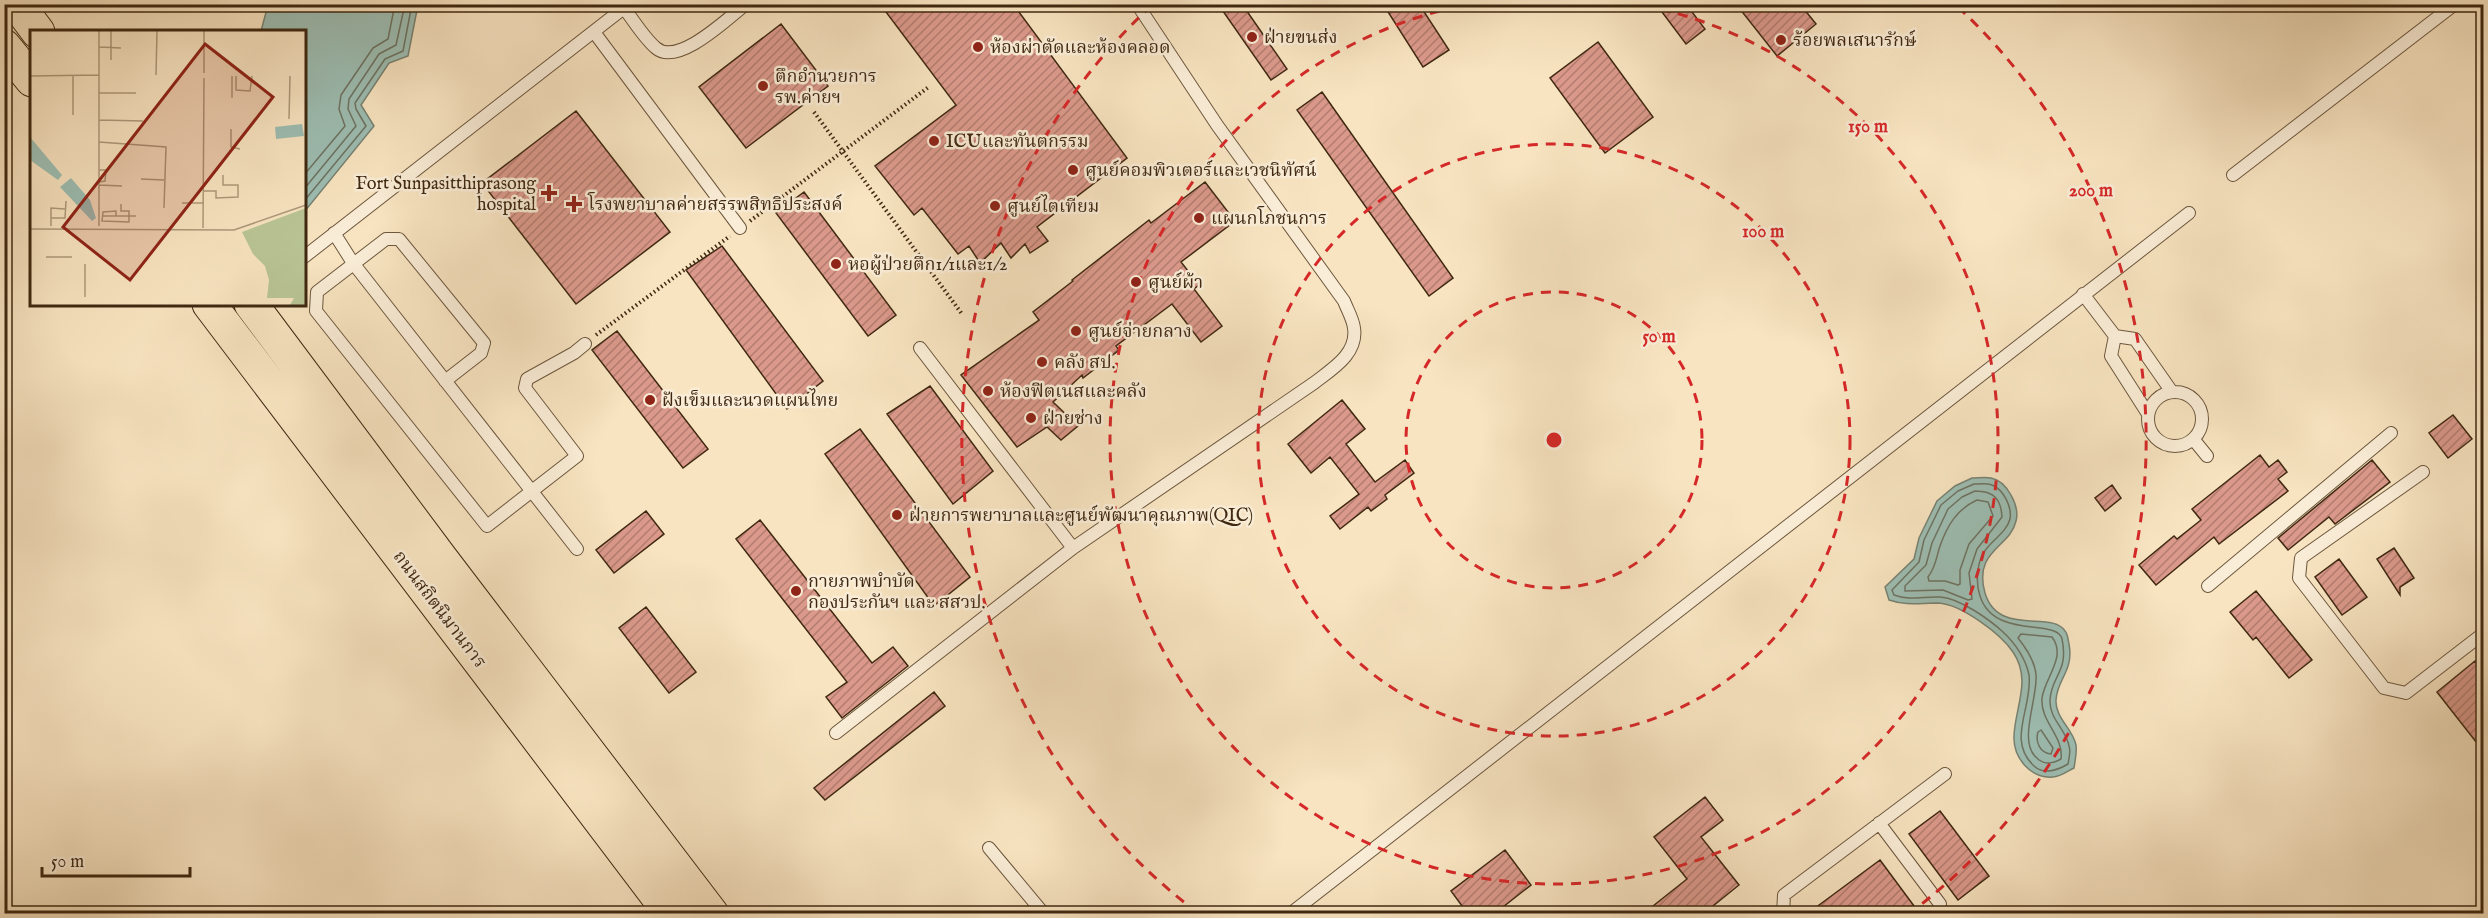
<svg xmlns="http://www.w3.org/2000/svg" width="2488" height="918" viewBox="0 0 2488 918" font-family="'IM FELL English','Noto Serif Thai',serif">
	<style>
		.water { fill: #9dbeb3; stroke: #778272; stroke-width: 1.5 }
		.lines { fill: none; stroke-linecap: round; stroke-linejoin: round }
		.shore { stroke: #6e7362; stroke-width: 1.5 }
		.building { fill: url(#building-hatch); stroke: #3f2811; stroke-width: 1.5 }
		.service-casing { stroke: #6d573d; stroke-width: 14 }
		.primary-casing { stroke: #3f2811; stroke-width: 35 }
		.path { stroke: #3f2811; stroke-width: 4; stroke-dasharray: 1.5 3; stroke-linecap: butt }
		.service { stroke: #faedd7; stroke-width: 12 }
		.primary { stroke: #f8e4c1; stroke-width: 33 }
		.ring { fill: none; stroke: #d62828; stroke-width: 3; stroke-dasharray: 10 8 }
		.poi-dot { fill: #8f2418; stroke: #faedd7; stroke-width: 2 }
		.labels { text-anchor: middle; stroke-width: 5; stroke-linejoin: round; paint-order: stroke }
		.poi-label { font-size: 18px; fill: #3f2811; stroke: #faedd7; text-anchor: start }
		.street-label { font-size: 18px; fill: #3f2811; stroke: #faedd7 }
		.inset-road { fill: none; stroke: #ae997b; stroke-width: 1.5 }
		.view { fill: #8f2418; fill-opacity: 0.15; stroke: #8f2418; stroke-width: 3 }
		.inset-edge { fill: none; stroke: #3f2811; stroke-width: 3 }
		.centre { fill: #d62828; stroke: #faedd7; stroke-width: 3 }
		.ring-label { font-size: 18px; text-anchor: middle; font-weight: bold; fill: #d62828; stroke: #faedd7; stroke-width: 5; stroke-linejoin: round; paint-order: stroke }
	</style>
	<defs>
		<pattern id="building-hatch" width="6" height="6" patternUnits="userSpaceOnUse" patternTransform="scale(1.5)"><rect width="6" height="6" fill="#db998b"/><path d="M-1 1l2-2M0 6l6-6M5 7l2-2" fill="none" stroke="#b37d70"/></pattern>
	</defs>
	<rect width="100%" height="100%" fill="#f8e4c1"/>
	<filter id="stains"><feTurbulence type="fractalNoise" baseFrequency=".00333" numOctaves="4"/><feColorMatrix values="0 0 0 0 .2 0 0 0 0 .09 0 0 0 0 .02 0 0 0 .5 -.17"/></filter>
	<radialGradient id="worn" r=".72"><stop offset=".6" stop-color="#630" stop-opacity="0"/><stop offset="1" stop-color="#630" stop-opacity=".3"/></radialGradient>
	<!-- water -->
	<path class="water" d="M268,5H418L408,56L389,63L361,105L374,126L305,211L304,32L261,31Z
		M1972,478C1978,478 1985,477 1991,478C2007,481 2020,506 2016,521C2010,548 1973,550 1985,593C1998,637 2052,610 2065,631C2068,634 2068,640 2069,644C2074,671 2057,679 2056,700C2055,718 2073,729 2076,745C2077,752 2075,761 2074,768C2068,771 2060,777 2053,777C2031,779 2013,758 2014,736C2015,707 2032,680 2013,652C2001,634 1961,604 1938,603C1920,603 1906,606 1889,600L1885,587L1914,559L1919,538L1937,501L1955,486Z"/>
	<g class="lines">
		<!-- shore -->
		<path class="shore" d="M304,175L345,126L339,109L341,95L373,48L388,39L395,4
			M304,189L356,126L348,109L349,99L379,54L396,45L405,4
			M304,201L366,126L356,109L355,103L385,59L403,51L412,4
			M1974,484C1980,484 1987,483 1992,485C2004,490 2012,507 2010,519C2007,531 1994,539 1987,548C1977,559 1975,581 1980,596C1994,640 2057,618 2062,639C2069,672 2051,676 2050,700C2049,719 2066,729 2069,746C2071,751 2069,759 2068,764C2058,770 2044,775 2034,766C2006,740 2033,707 2029,675C2026,659 2015,643 2003,632C1989,619 1959,598 1940,597C1924,596 1910,601 1894,595L1892,590L1919,562L1924,540L1941,505L1958,491Z
			M1975,491C1994,491 2001,499 2002,517L1977,549L1969,573L1972,599L1968,600L1943,590L1905,591V586L1926,565L1932,543L1948,509L1962,497Z
			M1977,500L1988,502L1993,516L1969,544L1960,570V584L1958,585L1945,581H1929L1928,577C1936,567 1936,558 1940,546C1947,526 1957,509 1977,500Z
			M2021,634L2052,637C2067,657 2045,677 2042,698C2040,722 2064,736 2061,759C2054,763 2046,765 2039,760C2016,744 2038,700 2036,675C2035,662 2026,648 2018,638Z
			M2041,730L2053,748L2051,754C2040,753 2035,742 2038,732Z"/>
	</g>
	<!-- building -->
	<path class="building" d="M880,4H1013L1127,158L1037,227L1048,241L1030,253L1025,244L1011,258L1001,243L980,263L969,246L958,254L922,208L914,215L875,166L956,105Z
		M1218,4H1242L1287,69L1271,80Z
		M1383,4H1419L1449,50L1423,67Z
		M1656,4H1686L1705,29L1686,44Z
		M1736,4H1794L1800,12L1804,9L1816,24L1777,56Z
		M781,24L828,86L746,148L699,87Z
		M1598,42L1653,117L1605,153L1550,78Z
		M1322,92L1453,278L1429,296L1297,110Z
		M576,111L670,232L576,304L482,183Z
		M1205,182L1235,221L1181,262L1199,285L1194,289L1222,326L1201,342L1172,304L1116,346L1119,350L1083,378L1082,375L1053,402L1078,426L1061,440L1047,427L1017,447L961,375L1039,320L1033,312L1073,281L1072,280L1149,220L1151,223Z
		M804,192L896,315L868,336L776,213Z
		M722,246L823,381L787,409L686,270Z
		M617,331L708,449L683,468L592,350Z
		M930,386L993,471L953,504L887,414Z
		M1342,400L1365,429L1346,444L1375,482L1405,460L1414,473L1385,495L1387,499L1371,511L1368,507L1340,529L1330,516L1359,494L1330,457L1311,473L1288,444Z
		M2453,415L2472,439L2448,458L2429,433Z
		M860,429L970,577L934,606L825,454Z
		M2260,455L2269,467L2278,460L2287,472L2278,479L2288,491L2219,544L2214,537L2156,585L2139,565L2174,536L2177,539L2201,520L2192,509Z
		M2372,460L2390,482L2335,524L2329,517L2288,550L2278,538Z
		M2112,485L2121,498L2105,511L2095,498Z
		M646,511L664,534L614,573L596,550Z
		M760,520L872,663L893,647L908,666L842,718L826,697L847,682L736,539Z
		M2394,548L2414,578L2400,587V595L2377,559Z
		M2339,559L2367,597L2342,615L2315,577Z
		M2256,591L2312,660L2289,678L2256,637L2253,640L2230,612Z
		M646,607L696,672L669,693L619,628Z
		M2475,661L2484,672V752L2437,692Z
		M934,692L945,706L825,800L814,788Z
		M1705,797L1723,820L1701,837L1739,885L1703,914H1643L1687,879L1654,837Z
		M1940,811L1989,876L1958,900L1909,834Z
		M1505,850L1531,885L1494,914H1468L1451,891Z
		M1880,860L1920,914H1807L1834,894Z"/>
	<g class="lines">
		<defs>
			<path id="service" d="M624,8C634,21 644,38 656,48C678,67 728,18 746,4
				M594,32L740,228
				M2233,175L2455,4
				M334,233L353,263L577,549
				M304,257L629,4
				M2083,294L2115,336L2135,339L2172,392
				M2115,336L2111,356L2148,414
				M920,348L1073,548
				M445,381L481,353L484,343L399,239H386L317,292L316,311L487,526L577,456L525,388L527,379L574,353L585,344
				M2148 419a27 27 0 1 1 54 0a27 27 0 1 1-54 0Z
				M2194,440L2207,456
				M2423,472L2301,558L2299,578L2384,688L2406,693L2484,633
				M2208,586L2391,433
				M836,733L1073,548L1314,383C1332,369 1358,354 1354,328C1353,319 1347,309 1344,301L1217,125L1137,4
				M1879,823L1940,904
				M989,848L1044,914
				M1290,914L2189,213
				M1783,914L1784,895L1945,774"/>
			<path id="primary" d="M17,4L38,32
				M4,46L32,80
				M209,304L671,914
				M251,304L440,557L712,914"/>
		</defs>
		<!-- service casing -->
		<use href="#service" class="service-casing"/>
		<!-- primary casing -->
		<use href="#primary" class="primary-casing"/>
		<!-- path -->
		<path class="path" d="M814,112L962,314
			M750,221L930,86
			M596,335L730,236"/>
		<!-- service -->
		<use href="#service" class="service"/>
		<!-- primary -->
		<use href="#primary" class="primary"/>
	</g>
	<!-- distance rings -->
	<g class="ring">
		<circle cx="1554" cy="440" r="148"/>
		<circle cx="1554" cy="440" r="296"/>
		<path d="M1643 5A444 444 0 1 1 1465 5"/>
		<path d="M1198 913A592 592 0 0 1 1150 7M1958 7A592 592 0 0 1 1910 913"/>
	</g>
	<!-- markers -->
	<g class="poi-dot">
		<circle cx="1252" cy="37" r="6"/>
		<circle cx="1781" cy="40" r="6"/>
		<circle cx="978" cy="47" r="6"/>
		<circle cx="763" cy="86" r="6"/>
		<circle cx="934" cy="141" r="6"/>
		<circle cx="1073" cy="170" r="6"/>
		<path d="M546 184h6v6h6v6h-6v6h-6v-6h-6v-6h6z"/>
		<path d="M571 195h6v6h6v6h-6v6h-6v-6h-6v-6h6z"/>
		<circle cx="995" cy="206" r="6"/>
		<circle cx="1199" cy="218" r="6"/>
		<circle cx="836" cy="264" r="6"/>
		<circle cx="1136" cy="282" r="6"/>
		<circle cx="1076" cy="331" r="6"/>
		<circle cx="1042" cy="362" r="6"/>
		<circle cx="988" cy="391" r="6"/>
		<circle cx="650" cy="400" r="6"/>
		<circle cx="1031" cy="418" r="6"/>
		<circle cx="897" cy="515" r="6"/>
		<circle cx="796" cy="591" r="6"/>
	</g>
	<g class="labels">
		<!-- poi labels -->
		<g class="poi-label">
			<text x="1264" y="43">ฝ่ายขนส่ง</text>
			<text x="1793" y="46">ร้อยพลเสนารักษ์</text>
			<text x="990" y="53">ห้องผ่าตัดและห้องคลอด</text>
			<text x="775" y="82">ตึกอำนวยการ<tspan x="775" dy="21">รพ.ค่ายฯ</tspan></text>
			<text x="946" y="147">ICUและทันตกรรม</text>
			<text x="1085" y="176">ศูนย์คอมพิวเตอร์และเวชนิทัศน์</text>
			<text x="536" y="189" text-anchor="end">Fort Sunpasitthiprasong<tspan x="536" dy="21">hospital</tspan></text>
			<text x="588" y="210">โรงพยาบาลค่ายสรรพสิทธิประสงค์</text>
			<text x="1007" y="212">ศูนย์ไตเทียม</text>
			<text x="1211" y="224">แผนกโภชนการ</text>
			<text x="848" y="270">หอผู้ป่วยตึก1/1และ1/2</text>
			<text x="1148" y="288">ศูนย์ผ้า</text>
			<text x="1088" y="337">ศูนย์จ่ายกลาง</text>
			<text x="1054" y="368">คลัง สป.</text>
			<text x="1000" y="397">ห้องฟิตเนสและคลัง</text>
			<text x="662" y="406">ฝังเข็มและนวดแผนไทย</text>
			<text x="1043" y="424">ฝ่ายช่าง</text>
			<text x="909" y="521">ฝ่ายการพยาบาลและศูนย์พัฒนาคุณภาพ(QIC)</text>
			<text x="808" y="587">กายภาพบำบัด<tspan x="808" dy="21">กองประกันฯ และ สสวป.</tspan></text>
		</g>
		<!-- street labels -->
		<g class="street-label">
			<text transform="translate(440 609) rotate(53)" y="6">ถนนสถิตนิมานการ</text>
		</g>
	</g>
	<!-- overview -->
	<g transform="translate(30 30)">
		<rect width="276" height="276" fill="#f8e4c1"/>
		<path d="M276,178V275H260L264,268H237L239,250L235,236L223,224L212,202Z" fill="#b9c596"/>
		<path d="M272,94L274,106L246,109L245,97ZM0,107L32,145L28,150L0,130ZM41,148L60,170L66,188L62,191L30,157Z" fill="#9dbeb3"/>
		<path class="inset-road" d="M69,17L91,18M81,30V1M174,43V1M126,45L127,1M0,46L69,45M202,46V68M206,46V60L220,61L222,46M69,63H106M43,85V46M259,89L260,46M69,90L113,91M201,99V117L210,119M69,112L136,117L134,178M111,149L134,150M69,152L75,151L76,140H69M69,155L92,156M174,161H186V168L208,167V155H193V145M152,173H174M72,186H106M86,186V181L73,182L72,191L99,192V181H91V174M21,188H35L36,171M21,196V178L35,179M69,196V1M173,198L174,48M0,199L204,200L276,175M16,227H42M55,234V267"/>
		<path class="view" d="M175,14L243,67L100,250L33,197Z"/>
		<rect width="276" height="276" class="inset-edge"/>
	</g>
	<circle cx="1554" cy="440" r="9" class="centre"/>
	<g class="ring-label">
		<text x="1868" y="132">150 m</text>
		<text x="2091" y="196">200 m</text>
		<text x="1763" y="237">100 m</text>
		<text x="1659" y="342">50 m</text>
	</g>
	<!-- margin -->
	<rect width="2488" height="918" fill="none" stroke="#f8e4c1" stroke-width="24"/>
	<rect x="6" y="6" width="2476" height="906" fill="none" stroke="#3f2811" stroke-width="3"/>
	<rect x="12" y="12" width="2464" height="894" fill="none" stroke="#3f2811" stroke-width="1.5"/>
	<!-- scale -->
	<path d="M42 867v9h148v-9" fill="none" stroke="#3f2811" stroke-width="3"/>
	<text x="51" y="867" font-size="18" fill="#3f2811" stroke="#faedd7" stroke-width="4.5" paint-order="stroke">50 m</text>
	<rect width="100%" height="100%" filter="url(#stains)"/>
	<rect width="100%" height="100%" fill="url(#worn)"/>
</svg>
